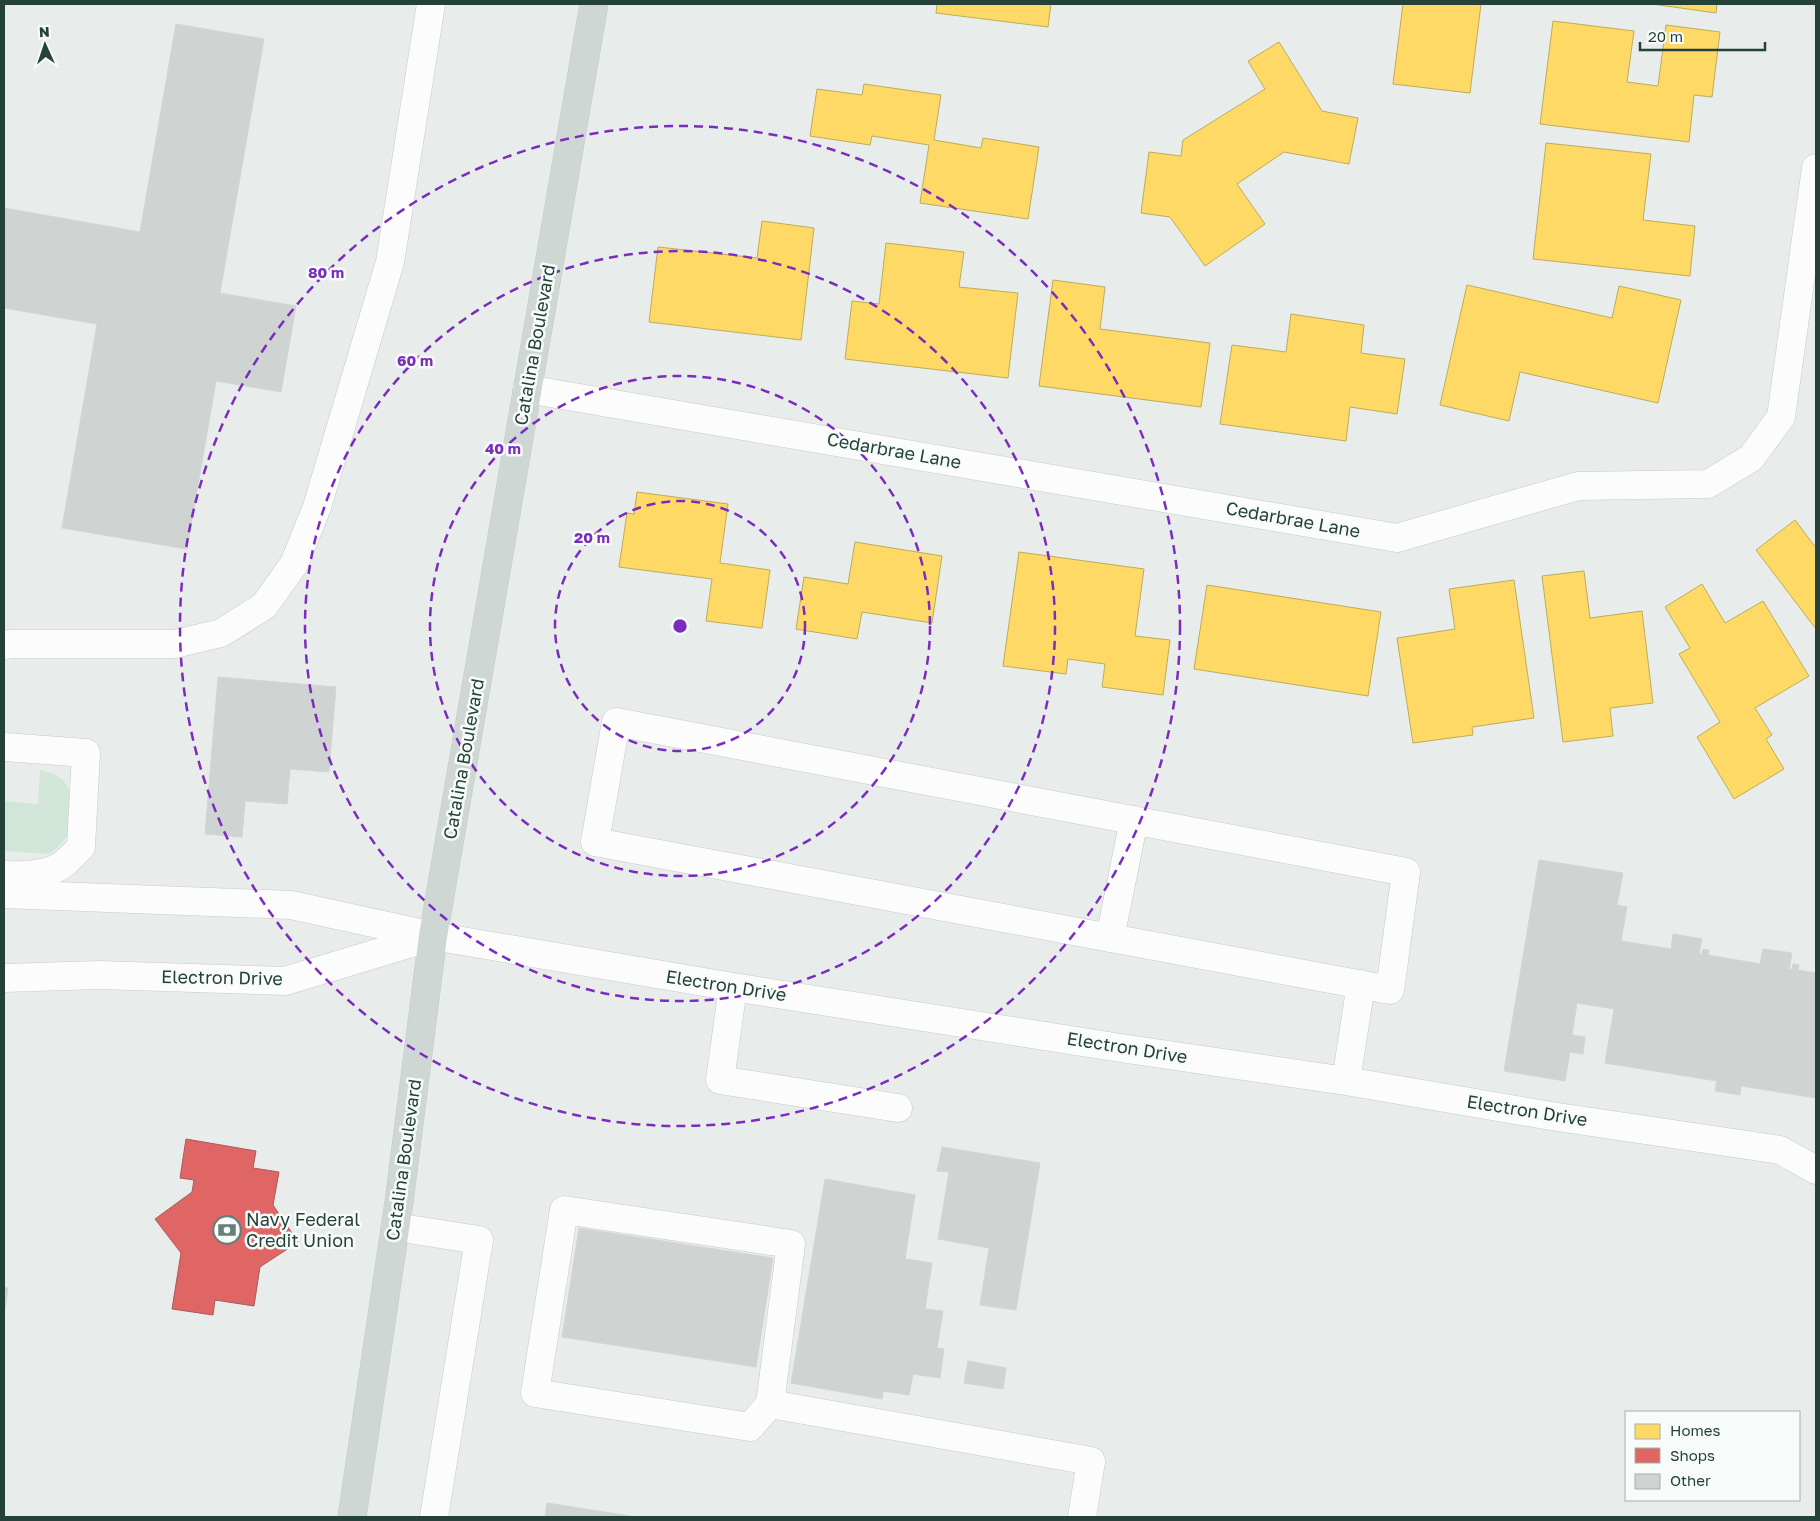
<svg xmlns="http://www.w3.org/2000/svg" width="1820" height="1521" viewBox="0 0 1820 1521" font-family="'Golos Text',sans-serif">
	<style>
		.green { fill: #d1e6d8 }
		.homes { fill: #ffd966; stroke: #bdac59 }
		.shops { fill: #e06666; stroke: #a85b59 }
		.building { fill: #cfd4d2; stroke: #d1d6d4 }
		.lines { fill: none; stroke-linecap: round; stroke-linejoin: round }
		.minor-casing { stroke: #c5cac8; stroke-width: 29 }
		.major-casing { stroke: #c3ccc9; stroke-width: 29 }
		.minor { stroke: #fcfcfc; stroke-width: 28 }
		.major { stroke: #cfd7d5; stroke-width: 28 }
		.ring { fill: none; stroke: #7b2cbf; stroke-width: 2.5; stroke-dasharray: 9 6 }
		.labels { text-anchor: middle; stroke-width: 5; stroke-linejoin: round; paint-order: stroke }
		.street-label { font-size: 18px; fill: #24423a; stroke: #f7fbf9 }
		.poi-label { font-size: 18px; fill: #24423a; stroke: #f7fbf9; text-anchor: start }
		.centre { fill: #7b2cbf; stroke: #f7fbf9; stroke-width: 2.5 }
		.ring-label { font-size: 15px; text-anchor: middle; font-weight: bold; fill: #7b2cbf; stroke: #f7fbf9; stroke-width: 5; stroke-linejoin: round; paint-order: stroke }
	</style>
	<rect width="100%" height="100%" fill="#e8edeb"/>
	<!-- green -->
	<path class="green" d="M40,770C76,777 71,799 73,829L59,846L49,854L4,851V801L38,804Z"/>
	<!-- homes -->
	<path class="homes" d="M937,4H1051L1048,27L936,13Z
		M1403,4H1481L1470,93L1393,84Z
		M1652,4H1717L1716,13Z
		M1553,21L1634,31L1627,82L1658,86L1666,25L1720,32L1712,97L1694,95L1689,142L1540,124Z
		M1279,42L1322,111L1358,118L1349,164L1284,152L1237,184L1265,224L1205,266L1170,217L1141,213L1149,152L1181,156L1183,140L1265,89L1248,61Z
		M864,84L941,95L934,140L981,148L983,138L1039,147L1028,219L920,203L929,145L872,136L870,145L810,136L817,89L862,95Z
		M1546,143L1651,154L1643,220L1695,226L1690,276L1533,259Z
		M762,221L814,228L801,340L649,322L658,247L757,258Z
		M886,243L964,252L959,287L1018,293L1008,378L845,359L852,301L879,304Z
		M1053,280L1105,287L1100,329L1210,343L1201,407L1039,386Z
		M1467,285L1612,318L1619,286L1681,300L1658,403L1520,372L1509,421L1440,405Z
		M1291,314L1364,325L1361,353L1405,359L1397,414L1350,407L1346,441L1220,424L1232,345L1286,352Z
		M637,492L728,504L720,563L770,570L762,628L706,621L712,579L619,567L627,513L634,514Z
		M1795,520L1816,548V629L1756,550Z
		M855,542L942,556L932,623L862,612L857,639L796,629L804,577L848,584Z
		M1019,552L1144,569L1135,636L1170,640L1163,695L1102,687L1105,664L1068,659L1066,674L1003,666Z
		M1584,571L1590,618L1642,611L1653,703L1610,708L1613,736L1563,742L1542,576Z
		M1514,580L1534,718L1472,727L1473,735L1413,743L1397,638L1455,629L1449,589Z
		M1702,584L1725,623L1763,601L1809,676L1755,708L1772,735L1766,739L1784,769L1734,799L1697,737L1720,722L1679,654L1690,648L1665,607Z
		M1207,585L1381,612L1368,696L1194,669Z"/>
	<!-- shops -->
	<path class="shops" d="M186,1139L256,1151L253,1168L279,1172L273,1205L298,1242L260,1267L254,1306L215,1300L213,1315L172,1309L181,1253L155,1219L192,1192L194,1180L180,1178Z"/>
	<!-- building -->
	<path class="building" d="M176,24L264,39L220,293L296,306L281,392L216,381L187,549L62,528L97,324L4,308V208L140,232Z
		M218,677L336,687L329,772L290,769L287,804L245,801L242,837L205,834Z
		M1539,860L1623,873L1617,905L1627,907L1621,941L1671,949L1673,934L1702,939L1699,954H1702L1703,949L1709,950L1708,955L1760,964L1763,949L1792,953L1789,970L1792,969L1793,964L1799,965L1798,970L1816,973V1098L1741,1086L1740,1095L1715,1091L1717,1081L1605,1063L1614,1009L1577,1003L1572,1035L1585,1037L1583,1054L1570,1052L1565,1081L1504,1071Z
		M942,1147L1040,1163L1016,1310L980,1305L989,1248L938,1239L949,1172L937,1171Z
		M825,1179L915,1195L905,1259L932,1263L925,1309L943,1311L937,1348L944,1349L940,1378L913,1374L909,1395L883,1391L882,1399L791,1383Z
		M579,1228L773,1258L756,1367L562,1337Z
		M4,1287L8,1288L4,1314Z
		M968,1361L1006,1368L1003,1389L964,1383Z
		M547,1503L636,1517H545Z"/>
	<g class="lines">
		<defs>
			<path id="minor" d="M527,389L1397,538L1578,486L1708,484L1751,458L1781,417L1816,168
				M4,645L12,644H175L221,633L264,606L294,564L317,507L390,262L431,4
				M616,722L1406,872L1390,990L595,842Z
				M4,747L86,753L81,847C73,855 63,867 52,870C39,875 17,876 4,875
				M4,894L291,905L433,936L733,987L1127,1049L1346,1081L1551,1116L1780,1150L1816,1170
				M1110,938L1134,820
				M4,978L99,975L285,981L431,937
				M733,987L720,1080L898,1108
				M1346,1081L1361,984
				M564,1210L791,1244L770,1404L750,1427L535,1393Z
				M395,1227L479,1240L434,1517
				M770,1404L1091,1461L1082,1517"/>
			<path id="major" d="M352,1517L399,1202L433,936L594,4"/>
		</defs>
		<!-- minor casing -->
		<use href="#minor" class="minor-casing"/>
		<!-- major casing -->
		<use href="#major" class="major-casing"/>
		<!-- minor -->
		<use href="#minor" class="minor"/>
		<!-- major -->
		<use href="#major" class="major"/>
	</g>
	<!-- distance rings -->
	<g class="ring">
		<circle cx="680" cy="626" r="125"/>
		<circle cx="680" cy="626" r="250"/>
		<circle cx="680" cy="626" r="375"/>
		<circle cx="680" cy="626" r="500"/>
	</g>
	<!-- icons -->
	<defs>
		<symbol id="bank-ring" viewBox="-11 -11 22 22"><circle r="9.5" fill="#f7fbf9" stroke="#697e78" stroke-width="1.5"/><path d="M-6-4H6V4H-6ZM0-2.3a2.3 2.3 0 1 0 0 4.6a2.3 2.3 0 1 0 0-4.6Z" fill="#697e78"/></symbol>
	</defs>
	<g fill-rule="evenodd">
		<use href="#bank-ring" x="211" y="1214" width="32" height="32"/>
	</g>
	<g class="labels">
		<!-- street labels -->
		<g class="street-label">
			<text transform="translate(535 345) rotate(-80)" y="6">Catalina Boulevard</text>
			<text transform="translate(894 451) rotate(10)" y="6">Cedarbrae Lane</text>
			<text transform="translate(1293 520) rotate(10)" y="6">Cedarbrae Lane</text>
			<text transform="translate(464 759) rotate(-80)" y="6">Catalina Boulevard</text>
			<text transform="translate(222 978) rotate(1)" y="6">Electron Drive</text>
			<text transform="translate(726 986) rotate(9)" y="6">Electron Drive</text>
			<text transform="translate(1127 1048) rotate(9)" y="6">Electron Drive</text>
			<text transform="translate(1527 1111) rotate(9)" y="6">Electron Drive</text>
			<text transform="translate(404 1160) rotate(-82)" y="6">Catalina Boulevard</text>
		</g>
		<!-- poi labels -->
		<g class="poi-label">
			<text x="246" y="1226">Navy Federal<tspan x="246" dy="21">Credit Union</tspan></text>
		</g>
	</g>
	<circle cx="680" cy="626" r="8" class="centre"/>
	<g class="ring-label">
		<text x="326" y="278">80 m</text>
		<text x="415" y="366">60 m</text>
		<text x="503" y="454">40 m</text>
		<text x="592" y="543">20 m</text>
	</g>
	<!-- border -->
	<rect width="1820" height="1521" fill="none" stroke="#24423a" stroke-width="10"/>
	<!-- legend -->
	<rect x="1625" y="1411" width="175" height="90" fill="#f7fbf9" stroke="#a3b1ad"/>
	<rect x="1635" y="1424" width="25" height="15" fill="#ffd966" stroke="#a3b1ad"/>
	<text x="1670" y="1436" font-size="15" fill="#24423a">Homes</text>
	<rect x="1635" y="1448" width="25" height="15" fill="#e06666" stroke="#a3b1ad"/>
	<text x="1670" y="1461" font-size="15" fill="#24423a">Shops</text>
	<rect x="1635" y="1474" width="25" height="15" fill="#cfd4d2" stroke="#a3b1ad"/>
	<text x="1670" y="1486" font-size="15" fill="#24423a">Other</text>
	<!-- north arrow -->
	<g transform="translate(45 45) rotate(357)" stroke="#f7fbf9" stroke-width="4" paint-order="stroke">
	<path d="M0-4L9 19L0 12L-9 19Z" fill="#24423a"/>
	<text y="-8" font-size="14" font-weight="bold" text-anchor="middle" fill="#24423a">N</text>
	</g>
	<!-- scale -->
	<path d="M1640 42v8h125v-8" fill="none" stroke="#24423a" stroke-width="2.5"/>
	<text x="1648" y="42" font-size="15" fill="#24423a" stroke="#f7fbf9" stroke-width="4" paint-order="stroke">20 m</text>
</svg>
